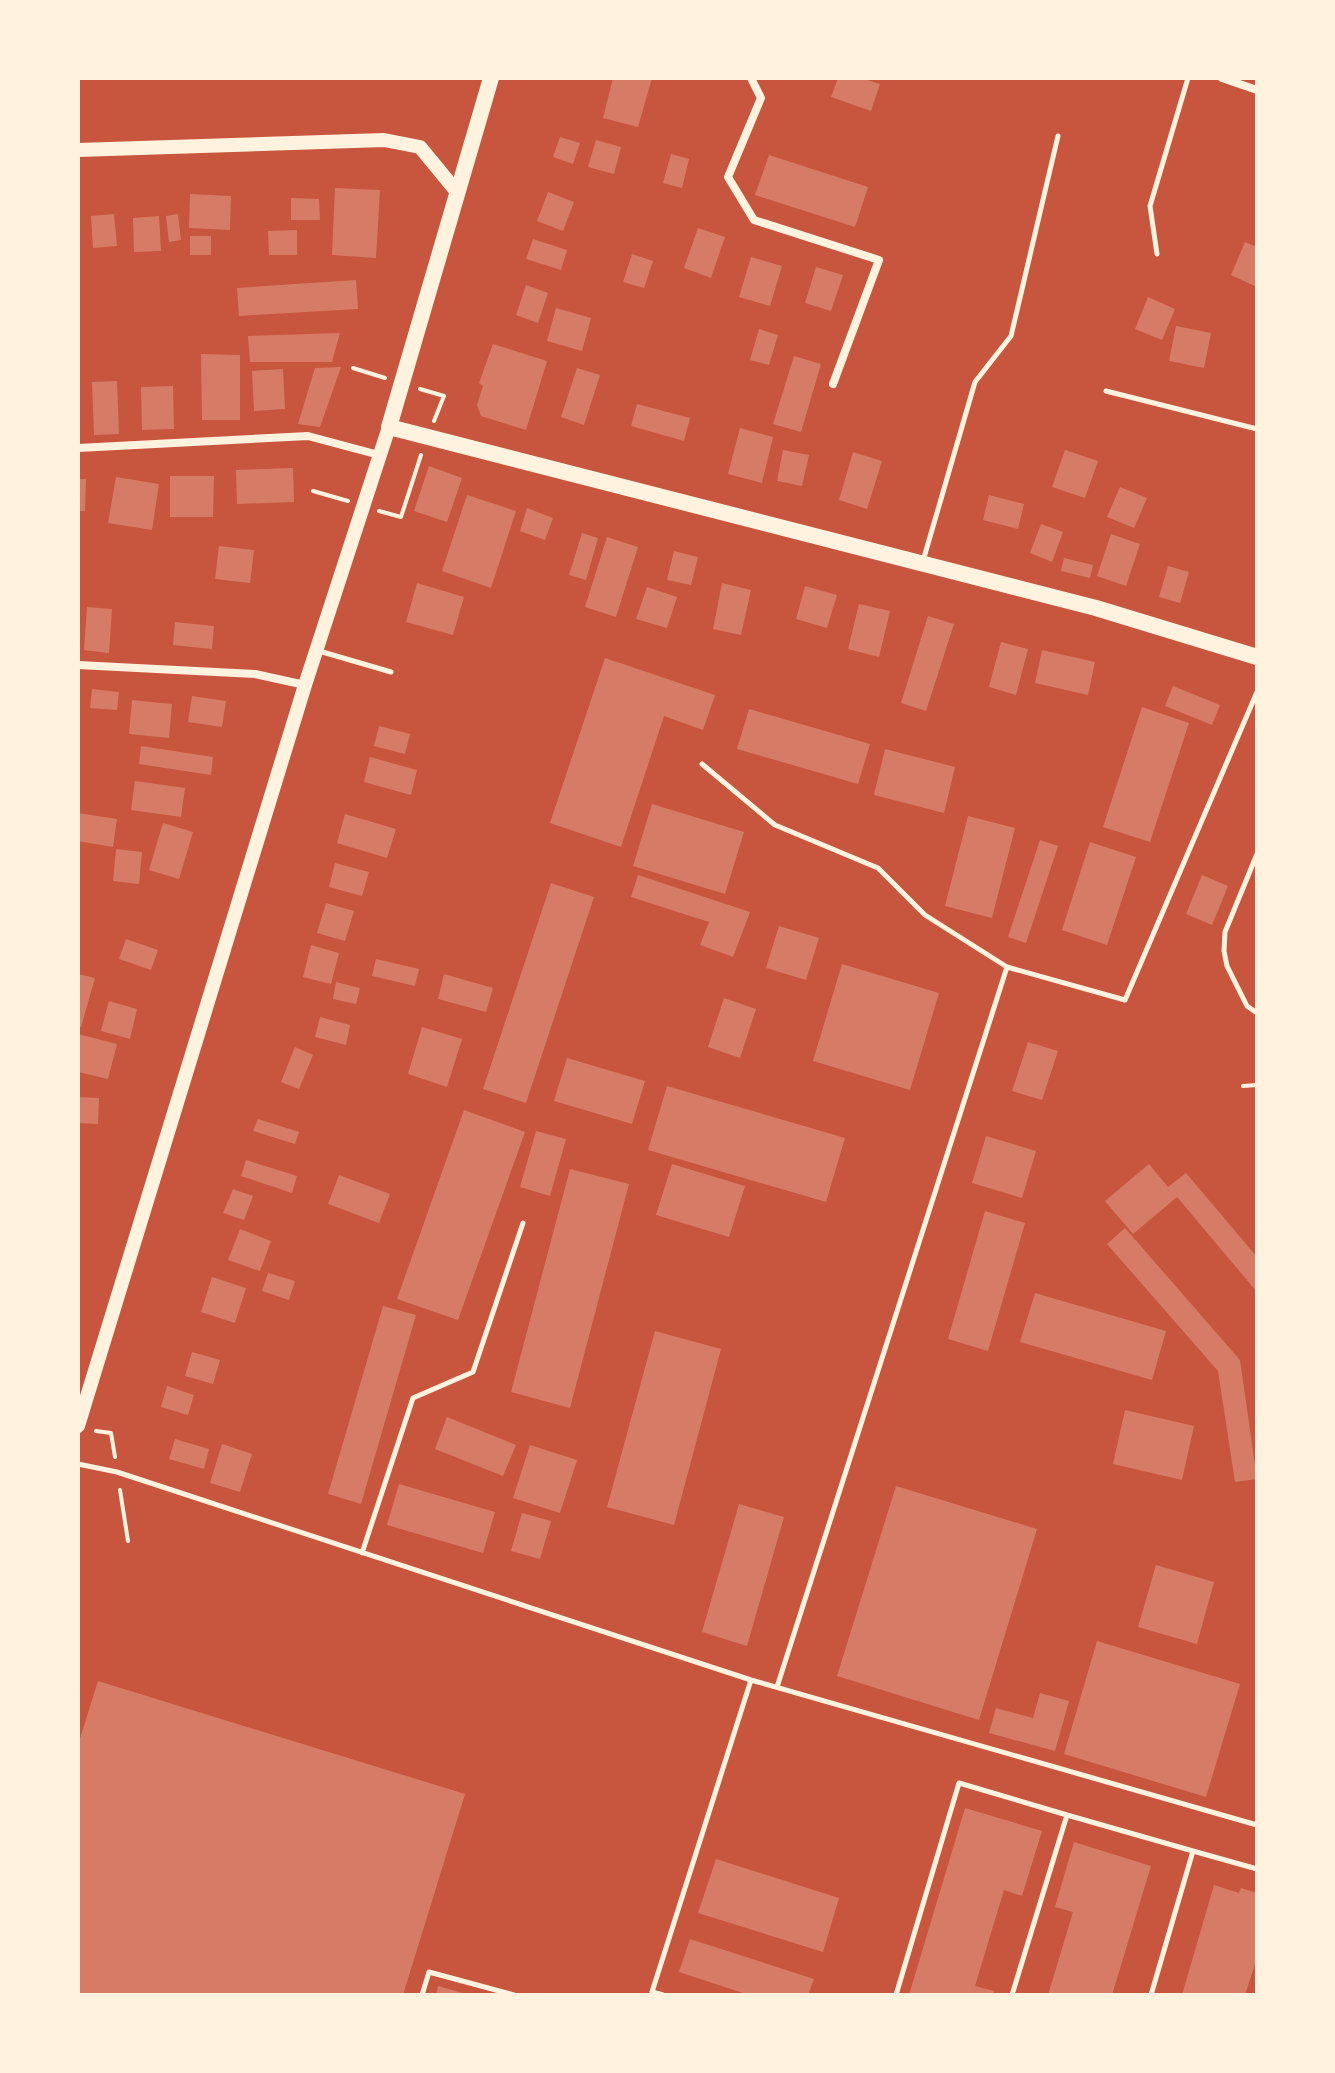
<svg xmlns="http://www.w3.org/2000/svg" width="1335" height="2073" viewBox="0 0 1335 2073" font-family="'Roboto Condensed',sans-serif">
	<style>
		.building { fill: #d67c66 }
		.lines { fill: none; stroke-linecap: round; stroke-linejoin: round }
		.path { stroke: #fff3e0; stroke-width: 4 }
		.service { stroke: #fff3e0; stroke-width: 5 }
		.minor { stroke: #fff3e0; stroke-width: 8 }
		.tertiary { stroke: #fff3e0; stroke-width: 14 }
		.secondary { stroke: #fff3e0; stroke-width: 16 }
	</style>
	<rect width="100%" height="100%" fill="#c8553d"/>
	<!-- building -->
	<path class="building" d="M613,78H652L638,127L603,118Z
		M838,78H861L880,84L871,111L831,97Z
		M560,137L580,143L573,164L553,157Z
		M596,140L621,147L614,174L588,167Z
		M671,154L689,159L682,188L663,183Z
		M769,155L868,187L855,227L755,195Z
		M335,188L380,190L376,258L332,255Z
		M548,192L574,202L563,231L537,221Z
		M190,194L231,196L230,230L189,228Z
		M291,198L319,199L320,220H291Z
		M114,214L117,246L93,248L91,216Z
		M178,214L181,240L169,242L166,216Z
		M159,216L161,251L134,252L133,218Z
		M698,228L725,237L711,278L684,268Z
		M297,230V255H269L268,231Z
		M190,236H211V255H190Z
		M533,239L567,250L561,270L526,259Z
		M1245,242L1257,247V287L1231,275Z
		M632,254L653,261L644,288L623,282Z
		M751,257L782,266L770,306L739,297Z
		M816,267L843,275L831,311L805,303Z
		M356,280L358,309L239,316L237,288Z
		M526,285L548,293L538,323L516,315Z
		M1148,297L1175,309L1162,340L1135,329Z
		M556,308L591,318L582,351L547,341Z
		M1176,326L1211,333L1204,368L1169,361Z
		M759,329L778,335L769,365L750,360Z
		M340,333L332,362H250L248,336Z
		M493,344L547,361L526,430L481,416L477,405L483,386L479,383Z
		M201,354L240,355V420H202Z
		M794,356L821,364L801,432L773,424Z
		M341,367L320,427L298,424L315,368Z
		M577,368L600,375L584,425L561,417Z
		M283,369L285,409L254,411L252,371Z
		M117,381L119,434L94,435L92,382Z
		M173,386L174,429L142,430L141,387Z
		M637,404L690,418L684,441L631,426Z
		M740,428L773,437L762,483L728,474Z
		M783,450L809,455L802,486L777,481Z
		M1065,450L1098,461L1085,498L1052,487Z
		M853,452L882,461L867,509L839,500Z
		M429,466L462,478L447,522L414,511Z
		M293,468L294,502L237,504L236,470Z
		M170,476H214L213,517H170Z
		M116,477L159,484L152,530L108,523Z
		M78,479H86L85,511H78Z
		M1120,487L1147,498L1134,528L1107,517Z
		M467,495L516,511L491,588L442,571Z
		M989,495L1024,504L1018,529L983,520Z
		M527,508L553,518L545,540L520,531Z
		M1041,524L1063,532L1052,562L1030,553Z
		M582,533L598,538L586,580L569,575Z
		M1111,534L1140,544L1126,586L1097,576Z
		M607,537L638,547L616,617L585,607Z
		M219,546L254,550L250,583L215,579Z
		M674,551L698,557L691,585L667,580Z
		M1064,558L1093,565L1090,578L1061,571Z
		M1168,566L1189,572L1180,603L1159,597Z
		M417,583L464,597L453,635L406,622Z
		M722,583L751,590L741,635L713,629Z
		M805,586L837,595L827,628L796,619Z
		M647,587L677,597L667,628L636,619Z
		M859,604L890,611L879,657L848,649Z
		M87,607L112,609L109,653L84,650Z
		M928,616L954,624L926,711L901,703Z
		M175,622L214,626L212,649L173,645Z
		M1001,642L1028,649L1016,695L989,687Z
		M1042,650L1095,662L1088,695L1035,683Z
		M605,658L715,695L703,730L664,716L621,847L550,823Z
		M1173,686L1220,705L1212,725L1165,706Z
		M92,689L119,692L117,710L90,708Z
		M192,696L226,701L222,727L188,722Z
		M132,700L172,704L169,738L129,734Z
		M1142,707L1189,723L1150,842L1103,827Z
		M749,709L870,744L858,784L737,749Z
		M379,726L410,734L405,754L374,746Z
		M141,746L213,757L211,775L139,764Z
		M885,749L955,767L944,813L874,795Z
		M370,757L417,770L411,795L364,782Z
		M135,781L185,788L181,817L131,810Z
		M652,804L744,832L725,894L633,866Z
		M78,813L117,819L113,847L78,841Z
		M345,814L396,829L387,858L337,843Z
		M968,816L1015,828L992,918L945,906Z
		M163,823L193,832L179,879L149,870Z
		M1040,840L1058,846L1026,943L1008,937Z
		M1090,842L1136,857L1107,945L1062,930Z
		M116,849L142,852L139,884L113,881Z
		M335,863L369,872L362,896L329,887Z
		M638,875L750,912L733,957L700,945L709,922L631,897Z
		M1202,875L1228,886L1212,925L1186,914Z
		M551,883L594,897L526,1103L483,1089Z
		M326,903L354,911L345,941L317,933Z
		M779,926L819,938L806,980L766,968Z
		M126,939L158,950L151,970L119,959Z
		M311,945L339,953L331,984L303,977Z
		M376,959L419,969L415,986L372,976Z
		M842,964L939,993L910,1090L813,1061Z
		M78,974L95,978L81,1027L78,1026Z
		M444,974L493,988L486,1012L438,999Z
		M336,982L360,988L356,1004L333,999Z
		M724,998L756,1009L740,1058L708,1047Z
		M109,1001L137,1009L130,1039L101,1031Z
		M320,1017L350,1025L346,1045L315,1037Z
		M422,1027L462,1039L447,1087L408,1074Z
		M78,1034L117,1044L108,1079L78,1072Z
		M1028,1042L1058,1051L1042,1100L1012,1091Z
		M295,1047L313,1055L299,1089L281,1082Z
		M567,1058L645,1081L632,1124L554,1101Z
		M667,1086L845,1138L826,1202L648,1150Z
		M78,1097L99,1098L98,1124L78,1123Z
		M464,1110L525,1132L458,1320L397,1299Z
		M258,1119L299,1132L295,1144L253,1131Z
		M536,1131L566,1139L550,1196L520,1187Z
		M986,1136L1036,1151L1022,1198L972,1183Z
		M246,1160L297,1176L292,1193L241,1176Z
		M672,1164L745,1186L729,1237L656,1215Z
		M1149,1164L1168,1187L1186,1173L1257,1257V1292L1177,1197L1133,1234L1105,1201Z
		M570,1169L629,1184L570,1408L511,1392Z
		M339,1175L390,1194L379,1223L328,1204Z
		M233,1189L253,1196L244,1220L223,1213Z
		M985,1211L1025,1223L988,1351L948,1339Z
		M1125,1228L1240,1360L1257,1479L1235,1482L1218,1371L1107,1244Z
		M240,1229L271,1241L260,1271L228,1260Z
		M268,1273L295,1281L289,1300L262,1291Z
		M212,1277L246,1288L235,1323L201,1312Z
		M1035,1293L1166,1331L1152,1380L1020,1342Z
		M383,1306L416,1315L361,1504L328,1494Z
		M655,1331L721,1349L674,1525L607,1507Z
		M192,1352L220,1360L213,1384L185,1376Z
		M167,1386L194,1395L188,1415L161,1407Z
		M1125,1410L1194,1426L1182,1480L1113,1464Z
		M447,1417L516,1445L503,1476L435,1449Z
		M175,1439L209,1449L204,1469L169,1459Z
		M222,1444L252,1454L240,1492L210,1483Z
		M530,1445L577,1460L560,1513L513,1498Z
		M399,1484L495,1512L483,1553L387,1525Z
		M896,1486L1037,1529L979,1720L837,1676Z
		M739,1504L784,1517L747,1646L702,1632Z
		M522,1513L551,1521L540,1559L511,1551Z
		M1156,1565L1214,1582L1197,1644L1138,1627Z
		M1097,1641L1240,1684L1206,1797L1064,1754Z
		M98,1681L465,1794L403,1995H78V1745Z
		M1040,1693L1069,1701L1055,1751L989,1733L996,1708L1033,1718Z
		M965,1808L1042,1831L1022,1896L1004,1890L975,1986L994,1991L993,1995H909Z
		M1074,1842L1151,1866L1112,1995H1048L1073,1912L1055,1907Z
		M716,1859L839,1898L823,1952L698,1913Z
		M1214,1885L1239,1893L1241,1888L1257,1893V1958L1245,1995H1182Z
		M690,1939L814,1979L808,1995H749L679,1972Z
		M438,1986L466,1994V1995H436Z"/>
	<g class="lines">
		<!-- path -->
		<path class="path" d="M353,368L385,378
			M420,389L444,396L434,421
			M313,491L348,501
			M379,511L401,517L421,455
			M1243,1086L1257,1085
			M96,1431L111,1433L115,1457
			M120,1490L128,1541"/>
		<!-- service -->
		<path class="service" d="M1157,254L1150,206L1188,78
			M1106,391L1257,429
			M923,561L975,382L1011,336L1058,136
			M319,651L391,672
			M702,764L775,825L878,868L925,915L1007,967
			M1257,854L1225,932L1224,951L1227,966L1247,1006L1257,1013
			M78,1464L117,1472L751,1680L1257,1825
			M362,1553L413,1398L473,1372L523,1223
			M777,1687L1007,967L1125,1000L1257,692
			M1067,1815L1193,1851L1151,1995
			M1193,1851L1257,1869
			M422,1995L429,1972L514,1995
			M663,1995L652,1992L751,1680
			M896,1995L959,1783L1067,1815L1012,1995"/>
		<!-- minor -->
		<path class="minor" d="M751,78L761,98L728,177L754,220L879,260L833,384
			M1222,78L1257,90
			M78,448L308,436L379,455
			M78,665L255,674L305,685"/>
		<!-- tertiary -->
		<path class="tertiary" d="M78,150L384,140L420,147L457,192
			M78,1426L305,685L389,427"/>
		<!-- secondary -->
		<path class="secondary" d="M491,78L389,427L1096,608L1257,657"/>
	</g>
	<!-- border -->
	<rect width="1335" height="2073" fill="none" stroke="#fff3e0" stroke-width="160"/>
</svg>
